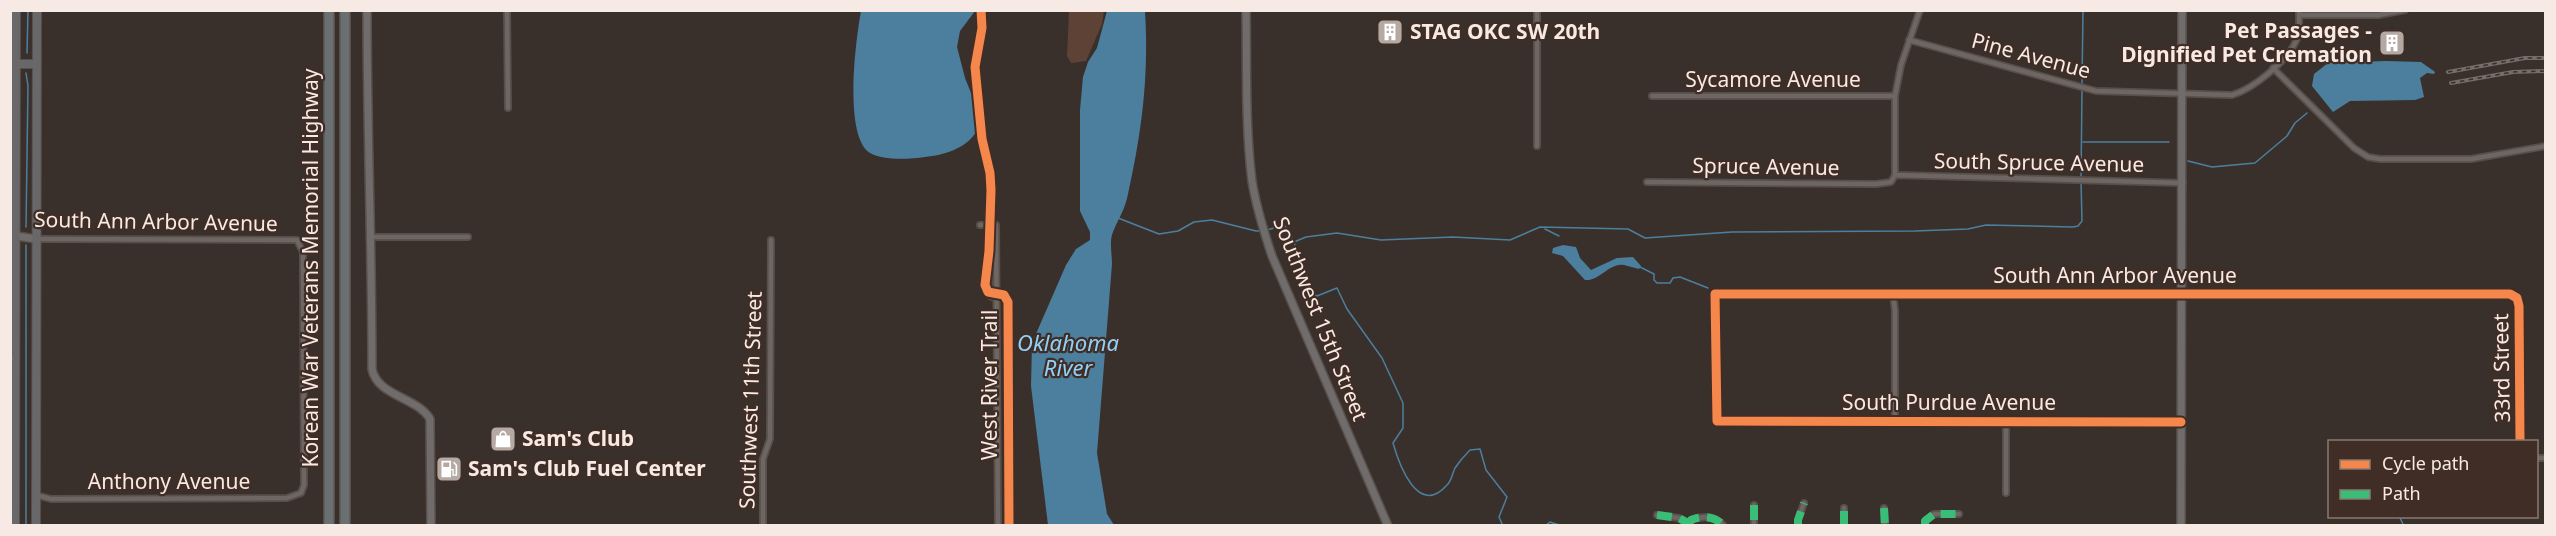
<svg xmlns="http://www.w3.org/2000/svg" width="2556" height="536" viewBox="0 0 2556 536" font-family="'Noto Sans',sans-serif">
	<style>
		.green { fill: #5e4236 }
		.water { fill: #4c7f9e }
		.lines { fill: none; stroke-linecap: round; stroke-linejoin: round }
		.stream { stroke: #4c7f9e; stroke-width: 1.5 }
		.street-casing { stroke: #584f4b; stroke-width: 8 }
		.secondary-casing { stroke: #584f4b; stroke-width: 10 }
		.primary-casing { stroke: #584f4b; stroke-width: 10 }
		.highway-casing { stroke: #584f4b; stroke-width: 12 }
		.street { stroke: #6e6662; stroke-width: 4.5 }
		.secondary { stroke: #6f6c6b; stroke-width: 7 }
		.primary { stroke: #686769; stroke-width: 8 }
		.highway { stroke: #6a6f72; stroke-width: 9 }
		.rail-casing { stroke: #756d6a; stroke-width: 4 }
		.rail { stroke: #402d25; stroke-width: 1.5; stroke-dasharray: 4.5; stroke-linecap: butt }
		.quiet { stroke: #3abd76; stroke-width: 8; stroke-dasharray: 15 8; stroke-linecap: butt }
		.cycleway-casing { stroke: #402d25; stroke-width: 13 }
		.cycleway { stroke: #f5874c; stroke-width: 9 }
		.labels { text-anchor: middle; stroke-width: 4.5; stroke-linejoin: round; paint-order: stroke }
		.poi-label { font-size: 21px; font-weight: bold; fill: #f7eae5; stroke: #402d25; text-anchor: start }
		.street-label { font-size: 21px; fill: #f7eae5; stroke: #402d25 }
		.water-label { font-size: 22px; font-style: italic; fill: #90d1f9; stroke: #402d25 }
	</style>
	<rect width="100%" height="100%" fill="#3a302b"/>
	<!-- green -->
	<path class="green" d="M978,11H980V33L974,73L982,146L989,173V217H986L987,182L977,134L972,79L971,60Z
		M1069,11H1104L1102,24L1086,61L1071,63L1067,56Z
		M985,232L989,233L984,289L987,293L993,295V302C969,293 987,252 985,232Z
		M991,236L993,240V293L988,291L986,284Z"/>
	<!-- water -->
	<path class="water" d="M861,11H975L960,31L957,47L965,78L973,98L976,132C966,149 943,155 925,157C910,159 884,161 870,153C843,136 856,39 861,11Z
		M1107,11H1145C1149,76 1142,130 1128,194C1125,210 1119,217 1113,232C1109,241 1112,254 1112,264L1097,453L1107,514L1114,525H1048L1031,386L1032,343L1066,265L1076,249L1090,240V232L1080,211V110L1083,77L1088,62L1097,48Z
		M2386,61L2421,62L2435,72L2434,74L2427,73L2420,78L2424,97L2415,100L2350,101L2333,112L2312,86L2314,74L2328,63Z
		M1563,245L1576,247L1580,258L1591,270L1617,258L1633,257L1641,266L1639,269C1634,268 1629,266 1624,265C1610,262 1600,281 1585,280L1563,256L1552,253L1553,248Z"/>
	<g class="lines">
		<!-- stream -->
		<path class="stream" d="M27,53L28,10
			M26,73L28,86L26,227
			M2082,85L2083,10
			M2083,142H2169
			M2188,161L2212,167L2255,163L2287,136L2295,123L2307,113
			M2081,178L2082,90
			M1118,218L1159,234L1178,231L1194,222L1212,220L1256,231H1262
			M1545,229L1559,236
			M1267,230L1284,225C1298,243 1303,273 1313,294L1317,296L1337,288L1347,309L1382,358L1403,403V428L1393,443C1399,464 1418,518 1447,485C1452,480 1452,474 1455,468C1459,462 1464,456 1470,450L1480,449L1486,470L1507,497L1499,517L1503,526
			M1294,242L1306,237L1337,233L1381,240L1453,237L1510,240L1540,227L1628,229L1645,238L1732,232L1915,231L1968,229L1986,225L2073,227L2078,226L2082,221L2081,182
			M1640,267L1654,274V280L1657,283H1670L1673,278L1680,277L1708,288
			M2399,516L2404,526
			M26,526V245
			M1545,526L1550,522L1562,526"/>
		<defs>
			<path id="street" d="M507,10L508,108
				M2299,15H2378L2405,10
				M1909,40L2096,91L2232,95C2253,89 2288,61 2297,39C2300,31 2299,20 2299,10
				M2273,68L2354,148L2368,157L2380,159H2471L2546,146
				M1652,96H1895
				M1537,146V10
				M1895,175L2183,183
				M1647,182L1876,184L1891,182L1895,175V96L1901,65L1920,10
				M980,225H996L998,526
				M371,237H468
				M36,239L297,240L303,252L304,485L301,493L287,498L51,499L36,495
				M1893,294L1895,311V421
				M2006,421V493
				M2181,422L1717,421L1715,294H2510L2517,298L2519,306L2520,442
				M2536,458H2546
				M1754,505V526
				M1884,508L1885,526
				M1657,515L1679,518L1688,523
				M763,526V459L770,439L771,240
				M1688,526L1691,520C1704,515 1715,516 1724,526
				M1798,526V520L1804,503
				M1844,526V508
				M1925,526V521L1934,514H1959"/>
			<path id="secondary" d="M367,10C367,130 372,249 372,369C377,396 417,397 430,419L431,526
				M1246,10C1247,67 1245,125 1252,181C1256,206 1264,232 1272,256L1388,526
				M10,235L36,239
				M2181,526L2182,10"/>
			<path id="primary" d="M16,64H37
				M15,526L16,10
				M36,526L37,10"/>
			<path id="highway" d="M345,10V526
				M329,526V10"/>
		</defs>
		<!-- street casing -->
		<use href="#street" class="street-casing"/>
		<!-- secondary casing -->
		<use href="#secondary" class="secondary-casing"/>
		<!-- primary casing -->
		<use href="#primary" class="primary-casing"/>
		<!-- highway casing -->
		<use href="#highway" class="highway-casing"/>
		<!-- street -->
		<use href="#street" class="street"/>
		<!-- secondary -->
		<use href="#secondary" class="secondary"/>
		<!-- primary -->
		<use href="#primary" class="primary"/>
		<!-- highway -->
		<use href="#highway" class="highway"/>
		<defs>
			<path id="rail" d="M2448,72L2525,58H2546
				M2451,83L2513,72L2546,71
				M10,359H12"/>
		</defs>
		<!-- rail casing -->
		<use href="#rail" class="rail-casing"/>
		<!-- rail -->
		<use href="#rail" class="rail"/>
		<!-- quiet -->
		<path class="quiet" d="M1754,505V526
			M1884,508L1885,526
			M1657,515L1679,518L1688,523
			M1688,526L1691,520C1704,515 1715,516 1724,526
			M1798,526V520L1804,503
			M1844,526V508
			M1925,526V521L1934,514H1959"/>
		<defs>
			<path id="cycleway" d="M981,10L982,28L975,67L982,139L990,173L991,190L989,251L985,285L988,292L1004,295L1008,302L1009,526
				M2181,422L1717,421L1715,294H2510L2517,298L2519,306L2520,442"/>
		</defs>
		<!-- cycleway casing -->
		<use href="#cycleway" class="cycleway-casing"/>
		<!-- cycleway -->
		<use href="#cycleway" class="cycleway"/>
	</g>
	<!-- icons -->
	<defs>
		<symbol id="building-square" viewBox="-11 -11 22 22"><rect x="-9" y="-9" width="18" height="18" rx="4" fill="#b5a9a4" stroke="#402d25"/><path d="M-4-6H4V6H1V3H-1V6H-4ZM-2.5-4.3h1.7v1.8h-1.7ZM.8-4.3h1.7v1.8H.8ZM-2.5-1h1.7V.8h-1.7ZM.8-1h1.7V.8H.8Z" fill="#fff"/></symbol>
		<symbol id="shop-square" viewBox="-11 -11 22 22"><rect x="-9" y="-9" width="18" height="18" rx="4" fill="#b5a9a4" stroke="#402d25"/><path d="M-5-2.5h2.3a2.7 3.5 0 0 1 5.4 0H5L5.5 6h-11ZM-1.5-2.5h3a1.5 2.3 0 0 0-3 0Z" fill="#fff"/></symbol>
		<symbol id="fuel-square" viewBox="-11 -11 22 22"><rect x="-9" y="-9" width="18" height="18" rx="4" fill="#b5a9a4" stroke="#402d25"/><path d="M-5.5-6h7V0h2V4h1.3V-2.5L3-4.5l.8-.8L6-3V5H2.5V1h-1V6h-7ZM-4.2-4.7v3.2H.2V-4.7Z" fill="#fff"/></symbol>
	</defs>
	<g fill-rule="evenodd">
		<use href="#building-square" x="1375" y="17" width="30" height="30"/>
		<use href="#building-square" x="2377" y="28" width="30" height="30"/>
		<use href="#shop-square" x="488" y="424" width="30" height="30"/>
		<use href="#fuel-square" x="434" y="454" width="30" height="30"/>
	</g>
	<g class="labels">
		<!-- poi labels -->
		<g class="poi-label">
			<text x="2372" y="38" text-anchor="end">Pet Passages -<tspan x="2372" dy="24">Dignified Pet Cremation</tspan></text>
			<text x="1410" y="39">STAG OKC SW 20th</text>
			<text x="522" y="446">Sam's Club</text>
			<text x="468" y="476">Sam's Club Fuel Center</text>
		</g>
		<!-- street labels -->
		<g class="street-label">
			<text transform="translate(2031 56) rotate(15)" y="7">Pine Avenue</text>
			<text x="1773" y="87">Sycamore Avenue</text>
			<text transform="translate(2039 163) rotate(1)" y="7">South Spruce Avenue</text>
			<text transform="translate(1766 167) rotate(1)" y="7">Spruce Avenue</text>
			<text transform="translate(156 222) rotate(1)" y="7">South Ann Arbor Avenue</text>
			<text transform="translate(311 268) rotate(-90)" y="7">Korean War Veterans Memorial Highway</text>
			<text x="2115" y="283">South Ann Arbor Avenue</text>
			<text transform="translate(1320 319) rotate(68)" y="7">Southwest 15th Street</text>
			<text transform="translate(2502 368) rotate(-91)" y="7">33rd Street</text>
			<text transform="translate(990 385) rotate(-90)" y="7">West River Trail</text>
			<text transform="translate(751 400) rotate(-88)" y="7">Southwest 11th Street</text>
			<text x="1949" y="410">South Purdue Avenue</text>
			<text x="169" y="489">Anthony Avenue</text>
		</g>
		<!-- water labels -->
		<g class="water-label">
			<text x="1068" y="351">Oklahoma<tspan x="1068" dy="25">River</tspan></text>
		</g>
	</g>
	<!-- border -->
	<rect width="2556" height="536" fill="none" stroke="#f7eae5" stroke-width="24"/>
	<!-- legend -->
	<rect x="2328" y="440" width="210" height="78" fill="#402d25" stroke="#897972" stroke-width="1.5"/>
	<rect x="2340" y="460" width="30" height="9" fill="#f5874c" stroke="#897972" stroke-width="1.5"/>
	<text x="2382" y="470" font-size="18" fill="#f7eae5">Cycle path</text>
	<rect x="2340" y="490" width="30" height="9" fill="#3abd76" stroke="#897972" stroke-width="1.5"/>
	<text x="2382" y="500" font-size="18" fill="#f7eae5">Path</text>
</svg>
